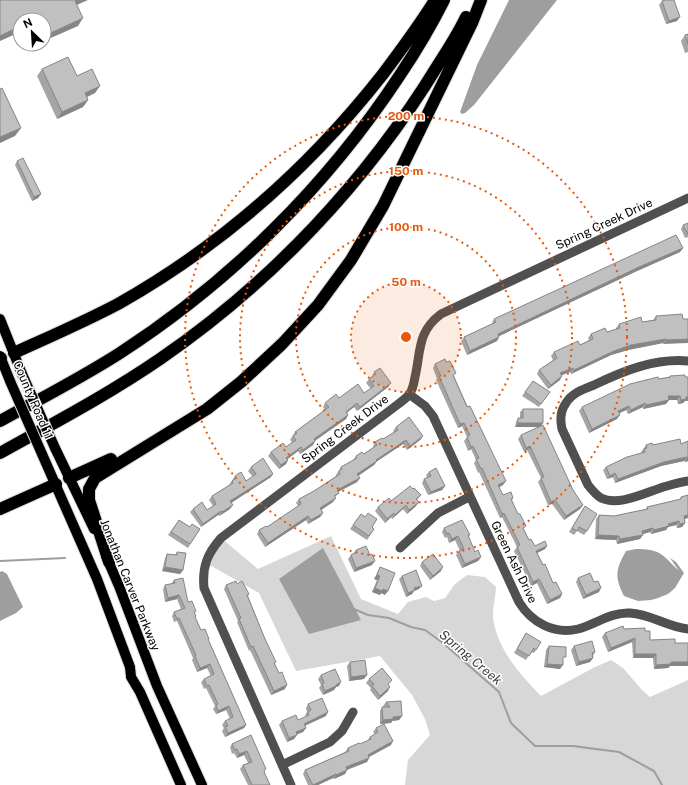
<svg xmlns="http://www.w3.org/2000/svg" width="688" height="785" viewBox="0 0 688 785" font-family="'Public Sans',sans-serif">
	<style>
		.green { fill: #d7d7d7 }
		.water { fill: #9e9e9e }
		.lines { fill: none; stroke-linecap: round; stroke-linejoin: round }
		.stream { stroke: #9e9e9e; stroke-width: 2 }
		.major-casing { stroke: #dbdbdb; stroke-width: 12 }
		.highway-casing { stroke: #dbdbdb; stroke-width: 14 }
		.minor { stroke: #505050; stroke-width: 9 }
		.major { stroke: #000; stroke-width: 10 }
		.highway { stroke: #000; stroke-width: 12 }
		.major-bridge-casing { stroke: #dbdbdb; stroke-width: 12; stroke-linecap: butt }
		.major-bridge { stroke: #000; stroke-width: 10 }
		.wall { fill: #a5a5a5 }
		.shaded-wall { fill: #868686 }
		.building { fill: #c0c0c0; stroke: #868686 }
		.ring { fill: none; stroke: #e8590c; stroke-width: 2; stroke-dasharray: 2 4 }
		.labels { text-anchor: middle; stroke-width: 3; stroke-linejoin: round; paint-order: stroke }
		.street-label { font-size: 12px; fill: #000; stroke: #fff }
		.water-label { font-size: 13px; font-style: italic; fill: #3f3f3f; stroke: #fff }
		.centre { fill: #e8590c; stroke: #fff; stroke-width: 2 }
		.ring-label { font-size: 12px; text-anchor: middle; font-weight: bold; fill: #e8590c; stroke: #fff; stroke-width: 3; stroke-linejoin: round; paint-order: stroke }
	</style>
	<rect width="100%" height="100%" fill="#fff"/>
	<!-- green -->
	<path class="green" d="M331,536L361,599L398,614L408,602L426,597L434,601L445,598L455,584L467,575L485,577L496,587C496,595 492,610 493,618C497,649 520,674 541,696L593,668L611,660L623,668L642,690L650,697L688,680V785H405L408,760L430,735L425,719L412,695L380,656L296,671L259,593L206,563L221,538L258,569Z"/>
	<!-- water -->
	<path class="water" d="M509,0H557L474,105L465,113L462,114L460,112L477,65Z
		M323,548L361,620L309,634L279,579Z
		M636,549C662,549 662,555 679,571L670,558L676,562L684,573L675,588L668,594L658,598L651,600L638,601L624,596C614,576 616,569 626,551Z
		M2,571L7,574L23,607L16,613L0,621V572Z"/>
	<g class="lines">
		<!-- stream -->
		<path class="stream" d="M0,561L65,558
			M354,609L368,615L389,618L411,627L425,630L443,643L499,692L511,723L535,746H573L619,752L654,771L662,785"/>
		<defs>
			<path id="major" d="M0,319L22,374
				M0,356L10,381
				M55,448L94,529
				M42,454L97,579L130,667L131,677L140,692L181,785
				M106,556L119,586L157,686L202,785"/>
			<path id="highway" d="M14,353C49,337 84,322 118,304C221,246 310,167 383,74C401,50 419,26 435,0
				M0,359L1,358
				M0,421C40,399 81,378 120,353C231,281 327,186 400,75C416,51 431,26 444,0
				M0,453C54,423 109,394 160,359C272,282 367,181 438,65C448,49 458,34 466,17
				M69,478L111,459
				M0,509L56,484
				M109,562L89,500V489L95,478L207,409L241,382L282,344L318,305L351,260L383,206L472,23L481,0"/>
		</defs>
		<!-- major casing -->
		<use href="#major" class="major-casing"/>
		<!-- highway casing -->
		<use href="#highway" class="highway-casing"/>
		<!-- minor -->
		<path class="minor" d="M688,361C655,358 623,371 594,385C584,389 572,393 566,403C560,411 560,420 562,429L588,485C592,490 596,495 601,498C620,507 648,491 667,486C674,484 681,482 688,481
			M409,394L425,406L433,416L519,602C531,622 554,635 578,629C596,624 611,612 630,613C651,614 667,627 688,629
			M400,548L438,513L469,497
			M282,765L330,742L342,731L353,712
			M291,785L204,588C202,567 207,554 221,538L397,405C401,402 406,398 409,395C413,390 414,383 415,377C421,351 417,332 441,314L688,198"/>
		<!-- major -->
		<use href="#major" class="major"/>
		<!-- highway -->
		<use href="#highway" class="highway"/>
		<defs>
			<path id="major-bridge" d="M22,374L55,448
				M10,381L42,454"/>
		</defs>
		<!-- major-bridge casing -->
		<use href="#major-bridge" class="major-bridge-casing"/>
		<!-- major-bridge -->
		<use href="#major-bridge" class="major-bridge"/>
	</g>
	<!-- wall -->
	<path class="wall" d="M662,1L677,21L666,24L659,5Z
		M688,34V52L685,53L681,41L685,35Z
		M42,69L77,76L95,93L87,97L88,100L83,107L57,119L37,76Z
		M17,161L41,194L38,198L32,201L15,165Z
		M688,223V237L685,238L681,229L683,225Z
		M683,248L680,252L637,271L499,336V337L497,341L467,355L461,341L464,337L492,324V323L494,319Z
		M656,316L683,319L663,344V343L628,350L611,355L571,374L570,372L562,375L560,380L548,389L537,374L539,370L553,360L551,356L554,352L580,345L589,340L588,338L591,334L607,332L616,329V328L619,324L642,322L653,320Z
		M435,364L454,376L503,485L499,487L503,495L513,498L512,500L524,530L529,540L535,546L545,549L537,553L553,583L562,594L560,598L547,604L537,583L531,586L514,551L517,547L502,517L500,518L479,472L478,473L474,463L476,460L471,449L468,451L464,441L467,437L462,426L458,428L436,380L437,379L433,368Z
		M374,372L391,383L388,387L357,411L354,407L347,413L348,415L346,419L315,441L313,445L300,454L298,451L287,459L288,460L286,464L279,469L268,456L271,452L286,447L292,442L290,440L295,432L325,410L323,407L325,403L339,398L364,393L371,389L366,383L369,379L372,376Z
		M670,376L688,377V401H685L683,403L678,404L677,400H669L666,404L643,409V407L628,414L626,410L619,413L617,419L589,433L579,411L582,407L659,379L669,377Z
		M533,381L550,392L539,407L522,396Z
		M523,409L543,423L541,426L573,490L583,505L580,509L564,520L552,504L548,505L538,482L541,478L527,450L524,452L518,439L521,435L539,427H515L516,422L518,418H520V412Z
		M396,427L423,436L420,440L407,450L403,444L377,461L374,465L358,476L360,478L357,482L338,492L339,493L335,497L333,502L321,510L323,513L320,517L308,524L306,520L265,547L257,534L259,530L267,527L298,506L296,503L299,499L314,491L336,476V475L341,467L353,460L356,456L364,454L374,447L373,446L375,442L383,439L394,432L393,431Z
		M688,441V461L685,462L684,461L661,466L615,483L613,477L607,479L603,470L606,467L641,453V452L646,445H653L681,444Z
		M251,467L271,477L231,503L230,509L219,516L218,515L201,527L190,512L193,509L207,510L213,506L209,500L212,496L229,485L235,476L246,481L253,477L248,471Z
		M429,472L445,486L442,490L428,495L422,483L424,479L427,477L426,475Z
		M413,489L421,495L417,500L416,506L407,514L403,509L392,519L391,517L385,523L375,511L378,507Z
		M688,495V518L685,519V523L682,527L677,528L676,525L668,527L666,530L651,534L650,532L643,534L640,539L617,544L616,540L595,539L596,519L599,515L614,516L633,512L646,509L647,507L680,499L681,497Z
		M585,506L587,531L584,535L577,531L574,535L569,532Z
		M361,514L365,517L372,527L374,529L367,540L350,529Z
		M179,520L190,527L200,529L188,548L168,535Z
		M444,528L468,536L475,552L481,557L478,561L462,568L456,555L459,551H460L455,540L449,543L447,537L445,538L442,532Z
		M356,550L370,555L372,565L354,572L348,559L351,555L353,554Z
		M177,552L183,570L180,574L162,571L165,558L167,554L175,555Z
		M422,562L441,571L430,580L420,566Z
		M380,567L385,595L381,593L380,595L372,592L377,580L374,579Z
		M402,576L419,589L414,591L412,594L406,597L399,579Z
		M578,578L599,592L583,599L576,582Z
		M174,580L195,613V618L201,630L208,640L246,725L244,728L225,737L222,731L224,728L222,725L225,721L230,719L226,710L216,714L213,709L215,706L206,688L204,689L201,682L204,679L211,676L207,668L197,672L192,660L193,658L177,621L174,622L172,616L174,612L181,609L177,599L165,602L163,589L165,585L171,584Z
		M237,584L249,594L248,596L285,689L271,695L250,650L249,651L237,622L238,621L224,589L226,585Z
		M624,629L645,631L650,640L675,643H688V666H670L668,668L654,669L653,658H633L632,642L608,652L602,637L605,633Z
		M526,633L536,650L534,653L531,652L526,660L514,653Z
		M549,646L563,661L560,669L544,667L546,650Z
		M574,646L595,652L593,656V658L590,662L576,666L571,650Z
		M350,662L364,679L349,681L347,666Z
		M321,675L339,686L336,687L334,690L323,695L319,688L321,685L318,679Z
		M369,679L389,684L388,685V691L378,700L370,690L371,688L366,683Z
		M386,702L402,716L399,720L392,721L391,723L380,724V711L382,707H384L383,706Z
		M308,704L326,716L305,726L306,728L303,732L297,734L294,739L287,742L279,725L282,721L298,720L306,717L305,715L307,712L306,708Z
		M376,728L391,745L369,757V758L367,762L347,770L345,774L334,779L333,778L318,785H308L303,774L305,770L345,752L348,748L360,744L367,741L370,737L375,734L373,732Z
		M251,735L265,774L270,785H248L240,769L243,765L248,763L244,755L237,758L234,753L232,754L230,747L232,744Z"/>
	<!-- shaded-wall -->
	<path class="shaded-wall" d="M77,0H88L70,8L75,1Z
		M680,17L677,21L666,24L669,21Z
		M83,18L78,26L44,41V36Z
		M20,26V32L0,41V36Z
		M34,44H38L32,47Z
		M100,86L95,93L80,100L85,93Z
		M88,100L83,107L57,119L62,112Z
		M21,128L15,136L0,143V137Z
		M41,194L38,198L32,201L34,197Z
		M683,248L680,252L637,271L495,338L498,334L639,267Z
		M499,337L497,341L467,355L470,351Z
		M666,339L663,343L628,350L611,355L571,374L574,370L614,351L631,345Z
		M688,339V343L663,344L666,340Z
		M573,368L570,372L557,377L560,373Z
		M562,376L560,380L548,389L551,385Z
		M391,383L388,387L357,411L360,407Z
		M668,396H680L677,400H669L666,404L643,409L646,405Z
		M686,397H688V401H685L683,403L678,404L681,400Z
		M357,403L354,407L343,415L346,412Z
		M645,403L643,407L628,414L631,410Z
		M629,406L626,410L616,415L618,411Z
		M348,415L346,419L311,443L314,439Z
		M620,415L617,419L589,433L592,429Z
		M464,423L462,426L458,428L460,424Z
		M518,423H543L540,427H515Z
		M423,436L420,440L407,450L410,446Z
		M406,440L403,444L373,464L376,460Z
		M315,441L313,445L300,454L303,450Z
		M473,446L471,449L468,451L471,447Z
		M530,446L527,450L524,452L526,448Z
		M301,447L298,451L284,462L286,458Z
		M687,457L684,461L661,466L615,483L618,479L664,462Z
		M687,458H688V461L685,462Z
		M288,460L286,464L279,469L281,465Z
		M377,461L374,465L355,478L357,474Z
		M615,473L613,477L607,479L610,476Z
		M273,474L271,477L228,505L230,501Z
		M360,478L357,482L334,494L337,490Z
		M506,481L503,485L496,489L498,485Z
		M445,486L442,490L428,495L431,492Z
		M336,498L333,502L318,512L320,508Z
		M555,500L552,504L548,505L551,502Z
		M419,502L416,506L407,514L409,510Z
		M233,505L230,509L219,516L222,512Z
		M406,505L403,509L392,519L395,515Z
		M583,505L580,509L564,520L566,516Z
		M221,511L218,515L201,527L203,524Z
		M323,513L320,517L308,524L311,520Z
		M394,513L391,517L385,523L387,519Z
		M504,513L502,517L500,518L502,514Z
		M688,515V518L681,520L684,516Z
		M308,516L306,520L265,547L268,543Z
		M679,521L676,525L668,527L666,530L651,534L654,530L668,524Z
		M685,523L682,527L677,528L680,524Z
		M653,528L650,532L639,535L642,531Z
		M598,535L619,536L616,540L595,539Z
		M643,535L640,539L617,544L620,539Z
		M458,536L455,540L449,543L452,539Z
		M547,546L545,549L533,555L536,551Z
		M481,557L478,561L462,568L465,564Z
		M375,561L372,565L354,572L356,568Z
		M165,567L183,570L180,574L162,571Z
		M443,567L441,571L430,580L433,576Z
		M377,575L380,576L377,580L374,579Z
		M539,579L537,583L531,586L533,582Z
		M422,586L419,589L414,591L412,594L406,597L408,593L414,588Z
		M375,588L383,589L388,591L385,595L381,593L380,595L372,592Z
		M601,588L599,592L583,599L586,595Z
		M562,594L560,598L547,604L550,600Z
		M179,595L177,599L165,602L168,598Z
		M635,638L632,642L608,652L611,648Z
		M635,654H656L653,658H633Z
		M593,658L590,662L576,666L579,662Z
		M671,662H688V666H670L668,668L654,669L656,665Z
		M210,664L207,668L197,672L200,668Z
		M547,664L563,665L560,669L544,667Z
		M367,675L364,679L349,681L351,677Z
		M341,682L339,686L336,687L334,690L323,695L325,691L336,685Z
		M287,685L285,689L271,695L274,691Z
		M390,687L388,691L378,700L380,696Z
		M229,706L226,710L216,714L218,711Z
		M328,712L326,716L301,727L304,724Z
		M402,716L399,720L392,721L391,723L380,724L383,720L393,717Z
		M246,725L244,728L225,737L228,733Z
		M306,728L303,732L293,736L296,732Z
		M297,735L294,739L287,742L289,738Z
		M393,741L391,745L365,759L368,755Z
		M247,751L244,755L237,758L239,754Z
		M369,758L367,762L343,771L346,767Z
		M347,770L345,774L334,779L336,775Z
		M336,774L333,778L318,785H313Z"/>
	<!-- building -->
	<path class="building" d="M0,0H77L75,1L83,18L44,36V20H20V26L0,36Z
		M665,0H674L680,17L669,21L662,1Z
		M688,34V44L685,35Z
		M68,57L77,76L92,69L100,86L85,93L88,100L62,112L42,69Z
		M2,88L21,128L0,137V89Z
		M23,158L41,194L34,197L17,161Z
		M688,223V234L683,225Z
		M676,235L683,248L639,267L498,334L499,337L470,351L464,337L496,322L494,319Z
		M682,314L683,319H688V339L666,340V339L631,345L614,351L574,370L573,368L560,373L562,376L551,385L539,370L557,358L554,352L578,341L580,345L593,339L591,334L605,328L607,332L620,328L619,324L641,317L642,322L656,320V316Z
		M445,359L446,362L450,361L456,373L453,375L467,407L470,406L506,481L498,485L503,495L511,492L513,498L511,499L518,514H520L526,526L523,528L529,540L531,539L535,546L545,541L547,546L536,551L543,565L545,564L553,583L556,582L562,594L550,600L539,579L533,582L517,547L520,545L504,513L502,514L482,468L481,469L476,459L479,458L473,446L471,447L467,437L470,435L464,423L460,424L439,376H441L435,364Z
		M380,368L391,383L360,407L357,403L346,412L348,415L314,439L315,441L303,450L301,447L286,458L288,460L281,465L271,452L283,443L286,447L296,440L293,436L297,433L295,432L329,407L325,403L336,394L339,398L358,384L364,393L374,386L369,379L376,374L374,372Z
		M685,375V377H688V397H686V399L681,400L680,396H668L669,400L646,405L645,403L631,410L629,406L618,411L620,415L592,429L582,407L630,384L658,377L659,379L670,377V376Z
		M533,381L550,392L541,404L525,392Z
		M523,409H543V423H518V418H523Z
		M409,417L423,436L410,446L406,440L376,460L377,461L357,474L360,478L337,490L339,493L334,496L336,498L320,508L323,513L311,520L308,516L268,543L259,530L266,526L267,527L301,504L299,499L314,491L340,474L339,471L342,469L341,467L357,458L356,456L362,452L364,454L377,445L375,442L382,438L383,439L398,430L396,427Z
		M543,425L573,490L583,505L566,516L555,500L551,502L541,478L544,477L530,446L526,448L521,435Z
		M680,439L681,444L688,441V458H687V457L664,462L618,479L615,473L610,476L606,467L627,457L645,452L644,449L647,448L646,445L652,443L653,445Z
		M263,458L273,474L230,501L233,505L222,512L221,511L203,524L193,509L202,502L207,510L216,504L212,496L233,483L232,481L236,478L235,476L241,472L246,481L256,474L251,467Z
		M436,468L445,486L431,492L424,479L431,476L429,472Z
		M410,486L413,489L414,488L421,495L416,499L419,502L409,510L406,505L395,515L394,513L387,519L378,507L389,498L391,501Z
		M688,495V515L684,516L685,523L680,524L679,521L668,524L669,526L654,530L653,528L642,531L643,535L620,539L619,536L598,535L599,515L614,516L633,512L648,509L647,507L681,499V497Z
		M585,506L597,514L587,531L579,527L577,531L572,528Z
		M368,513L377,519L372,527L374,529L369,536L353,525L361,514L365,517Z
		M179,520L190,527L192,524L200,529L190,544L171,532Z
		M462,520L470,535H468L475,552L478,550L481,557L465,564L459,551L464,549L458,536L452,539L449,533L447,534L444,528Z
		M366,546L370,555L372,554L375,561L356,568L351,555L357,552L356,550Z
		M177,552L186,553L183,570L165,567L167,554L177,555Z
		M433,554L443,567L433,576L422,562Z
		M380,567L395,573L388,591L383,589L382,591L375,588L380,576L377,575Z
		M416,570L422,586L414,588L415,590L408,593L402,576Z
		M590,573L594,582L598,581L601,588L586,595L578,578Z
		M183,578L188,602L192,601L196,611L194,612L196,616L195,617L201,630L205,629L209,639H208L246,725L228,733L225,727L228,726L225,721L233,717L229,706L218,711L216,705L218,704L209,685L207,686L204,679L214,674L210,664L200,668L195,656L196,655L179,618L177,619L174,612L185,608L179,595L168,598L165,585L175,583L174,580Z
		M236,581L237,584L242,581L249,594L247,595L265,639L276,662L274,663L279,673L282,672L287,685L274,691L253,646L251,647L239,619L241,618L226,585Z
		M623,626L624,629L645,628V631H650V640L675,639V643H688V662H671V664L656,665V654H635V638L611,648L605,633Z
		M526,633L541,642L536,650L534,648L529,656L517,649Z
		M592,641L595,652L592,653L593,658L579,662L574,646Z
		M549,646L566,647V657H563V665L547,664Z
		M365,660L367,675L351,677L350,662Z
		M382,668L392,680L388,684L390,687L380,696L372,686L374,684L369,679Z
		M335,669L341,682L336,685V686L325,691L322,684L324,683L321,675Z
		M322,698L328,712L304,724L306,728L296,732L297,735L289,738L282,721L296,715L298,720L309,715L308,712L311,710L308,704Z
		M401,701L402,716L393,717V719L383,720L382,707H390L386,702Z
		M384,724L393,741L368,755L369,758L346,767L347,770L336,775V774L313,785L305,770L349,751L348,748L359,743L360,744L371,739L370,737L378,732L376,728Z
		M251,735L266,769L264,770L265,774L270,785H252L243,765L252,762L247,751L239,754L237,749L235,750L232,744Z"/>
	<!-- distance rings -->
	<circle cx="406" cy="337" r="55" fill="#e8590c" fill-opacity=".12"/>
	<g class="ring">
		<circle cx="406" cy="337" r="55"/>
		<circle cx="406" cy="337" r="110"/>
		<circle cx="406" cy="337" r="166"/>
		<circle cx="406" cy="337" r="221"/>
	</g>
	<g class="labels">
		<!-- street labels -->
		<g class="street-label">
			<text transform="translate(604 224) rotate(-25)" y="4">Spring Creek Drive</text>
			<text transform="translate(33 400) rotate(67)" y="4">County Road 11</text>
			<text transform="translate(345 429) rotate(-37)" y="4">Spring Creek Drive</text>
			<text transform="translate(514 562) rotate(64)" y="4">Green Ash Drive</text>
			<text transform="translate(130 585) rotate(68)" y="4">Jonathan Carver Parkway</text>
		</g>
		<!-- water labels -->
		<g class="water-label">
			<text transform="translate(471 657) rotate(40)" y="5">Spring Creek</text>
		</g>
	</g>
	<circle cx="406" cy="337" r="6" class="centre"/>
	<g class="ring-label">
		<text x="406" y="120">200 m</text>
		<text x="406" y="175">150 m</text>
		<text x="406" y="231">100 m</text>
		<text x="406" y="286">50 m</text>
	</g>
	<!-- north arrow -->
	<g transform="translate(32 32) rotate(335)"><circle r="19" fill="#ffffff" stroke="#999999"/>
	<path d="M0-3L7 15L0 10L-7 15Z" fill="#000000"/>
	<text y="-6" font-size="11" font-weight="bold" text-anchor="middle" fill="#000000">N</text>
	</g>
</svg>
